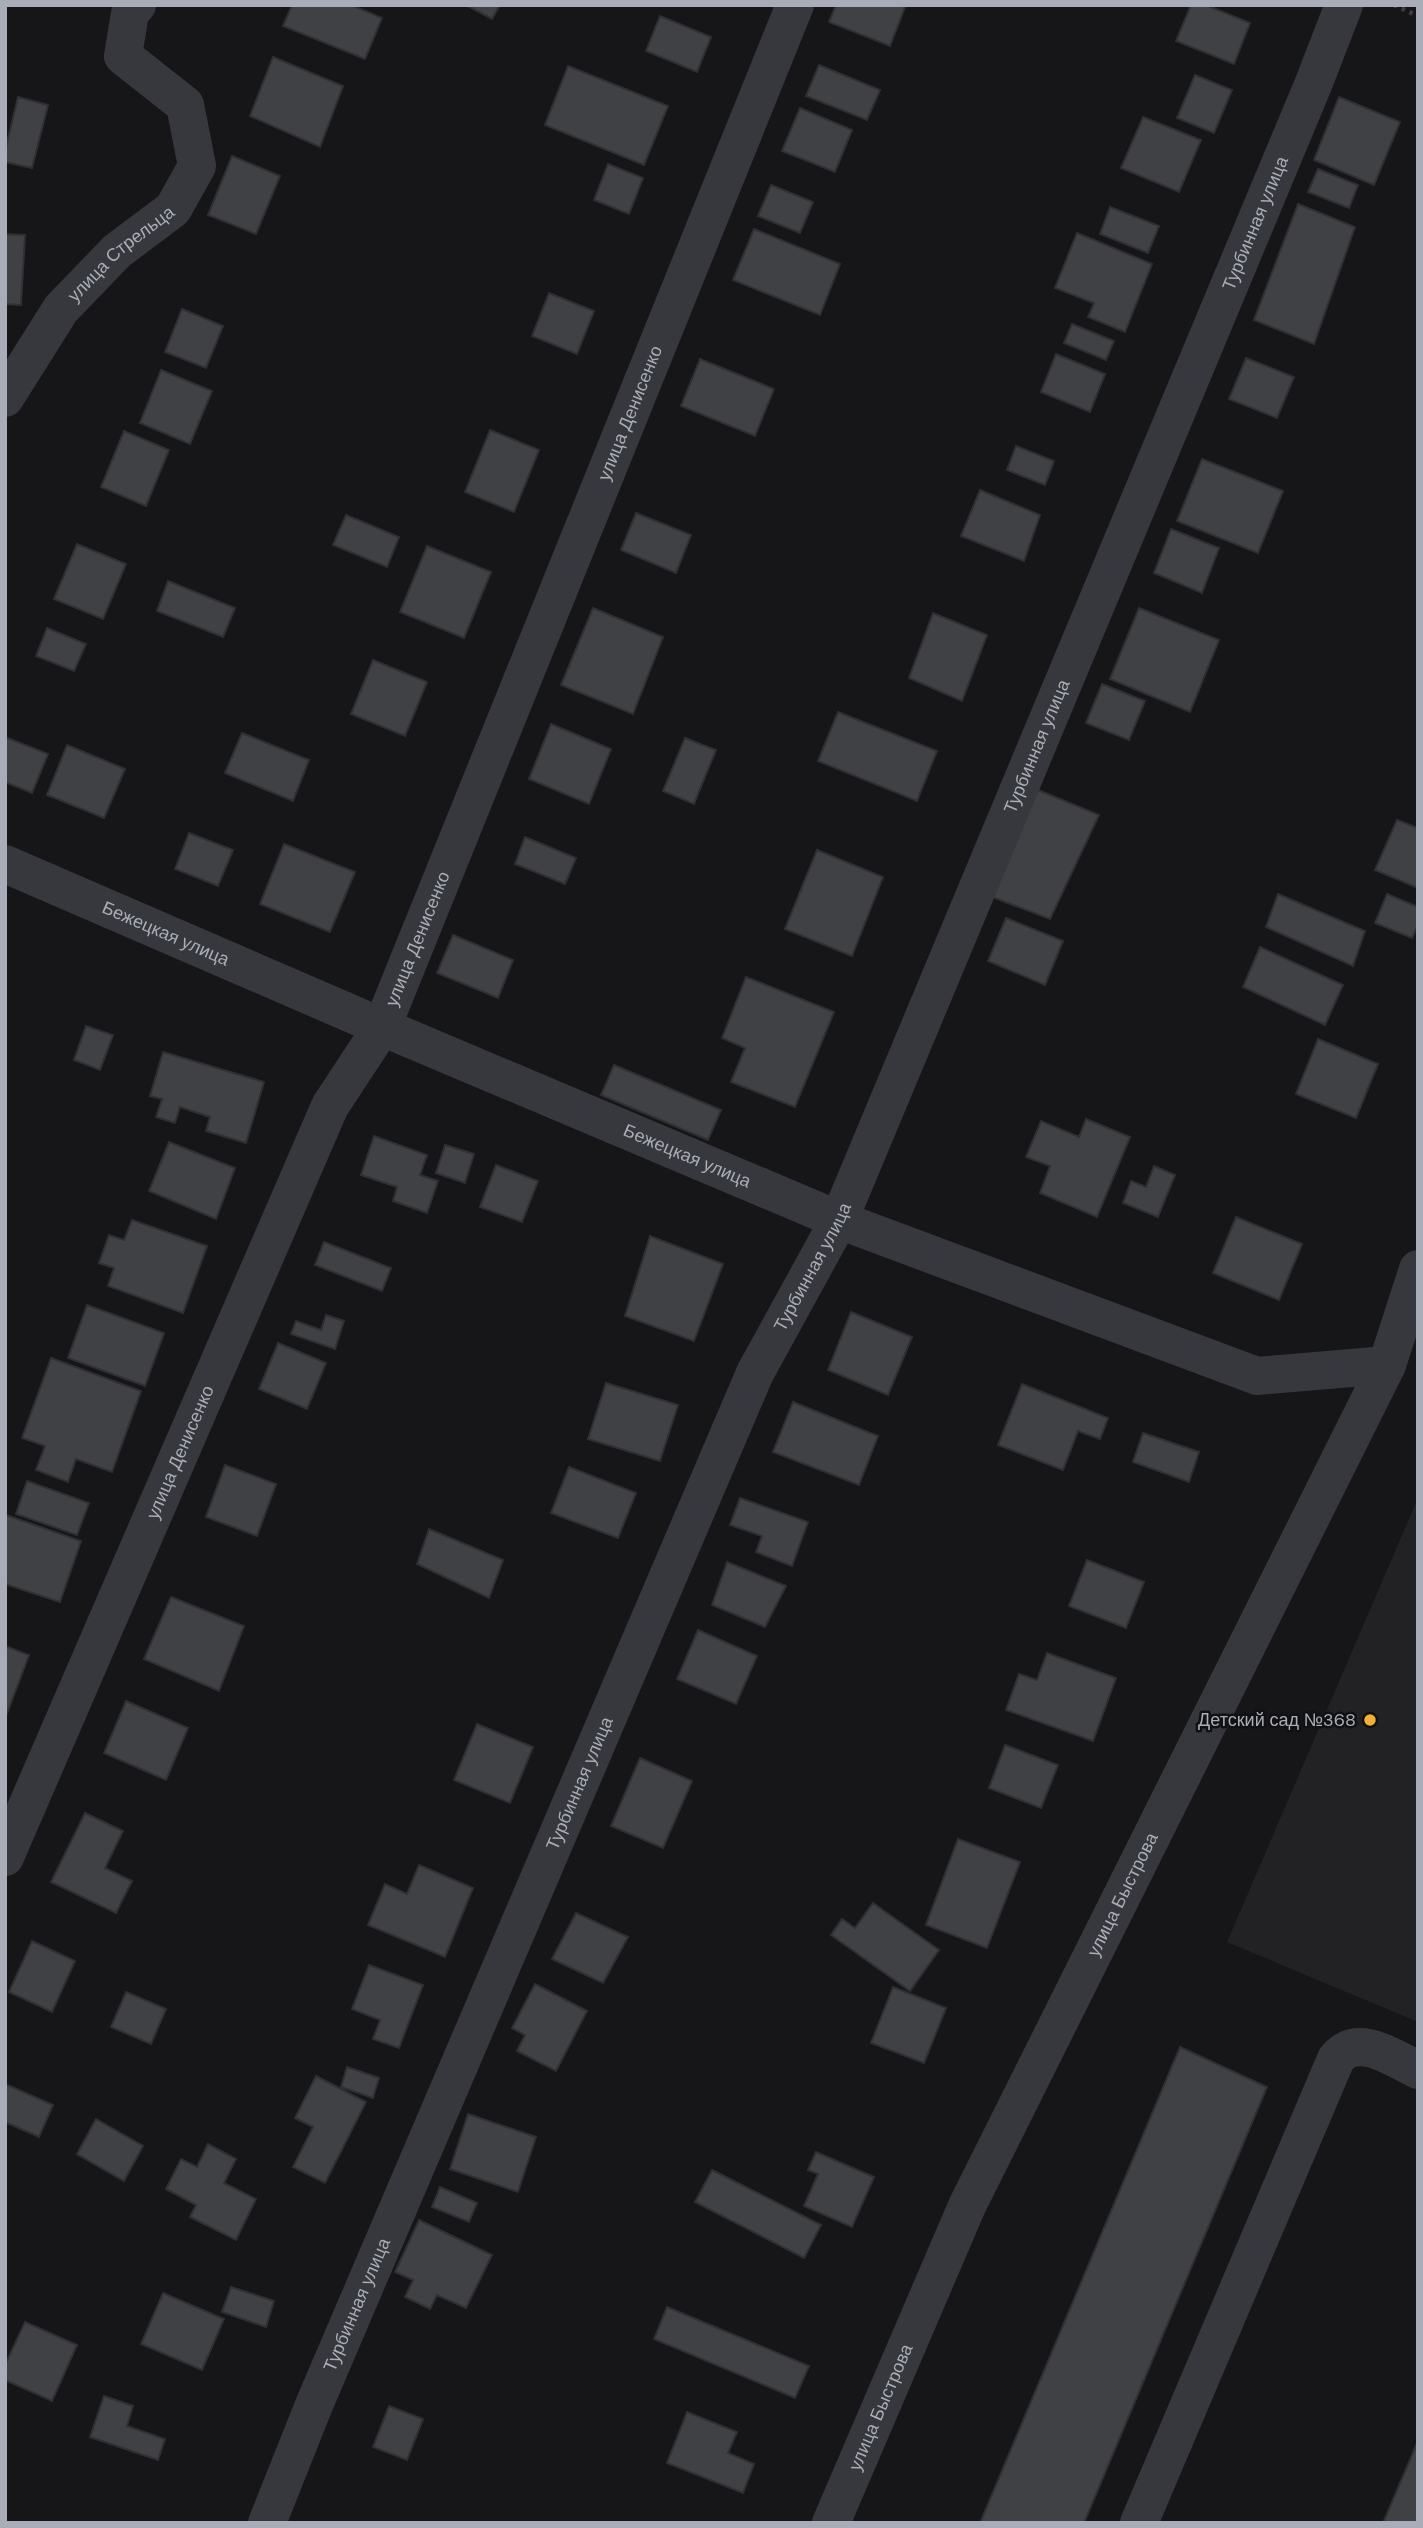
<svg xmlns="http://www.w3.org/2000/svg" width="1423" height="2528" viewBox="0 0 1423 2528" font-family="'DM Sans',sans-serif">
	<style>
		.built { fill: #222225 }
		.building { fill: #404145; stroke: #303034; stroke-width: 2 }
		.lines { fill: none; stroke-linecap: round; stroke-linejoin: round }
		.path { stroke: #3d3f44; stroke-width: 4.5; stroke-dasharray: 3.5 5; stroke-linecap: butt }
		.minor { stroke: #37383d; stroke-width: 38 }
		.poi-dot { fill: #f2b134; stroke: #111113; stroke-width: 2.5 }
		.labels { text-anchor: middle; stroke-width: 5; stroke-linejoin: round; paint-order: stroke }
		.street-label { font-size: 18px; fill: #a8adb8; stroke: #111113 }
		.poi-label { font-size: 18px; fill: #a8adb8; stroke: #111113; text-anchor: end }
	</style>
	<rect width="100%" height="100%" fill="#161618"/>
	<!-- built -->
	<path class="built" d="M1418,1498V2022L1227,1942Z"/>
	<!-- building -->
	<path class="building" d="M292,5H351L382,18L365,59L283,26Z
		M466,5H500L492,19Z
		M836,5H900L905,7L890,46L829,22Z
		M1191,5H1206L1250,23L1234,64L1176,41Z
		M660,16L711,37L697,72L646,51Z
		M273,57L343,86L320,147L250,116Z
		M819,65L880,90L867,120L806,96Z
		M568,66L668,106L644,165L545,125Z
		M1195,75L1232,90L1214,133L1177,118Z
		M18,97L48,105L32,168L5,162V151Z
		M1339,97L1400,122L1374,185L1314,160Z
		M800,108L852,130L835,172L782,151Z
		M1143,117L1201,140L1179,192L1121,168Z
		M232,156L280,176L256,234L208,215Z
		M608,164L643,178L629,214L594,200Z
		M1318,169L1358,185L1349,208L1308,192Z
		M771,185L813,202L800,233L758,216Z
		M1298,204L1355,227L1314,344L1254,320Z
		M1110,207L1159,226L1148,253L1100,234Z
		M754,229L840,264L820,315L733,280Z
		M1077,233L1152,264L1125,332L1088,317L1094,303L1055,288Z
		M5,234L25,235L21,305L5,304Z
		M549,293L594,311L577,354L532,336Z
		M182,309L223,326L206,368L165,352Z
		M1072,324L1114,341L1106,360L1064,343Z
		M1056,354L1105,374L1090,412L1041,392Z
		M1246,358L1294,377L1277,418L1229,399Z
		M700,359L774,389L755,436L681,406Z
		M161,370L212,391L190,444L140,423Z
		M490,430L539,450L514,512L465,492Z
		M124,431L169,450L146,506L101,487Z
		M1016,446L1054,461L1045,485L1007,470Z
		M1202,459L1283,491L1258,553L1177,521Z
		M980,490L1040,515L1024,561L961,536Z
		M636,513L691,535L676,573L621,550Z
		M346,515L399,537L387,567L333,545Z
		M1171,529L1219,548L1202,593L1154,573Z
		M77,544L126,564L103,619L54,599Z
		M427,546L491,572L464,638L400,612Z
		M168,581L235,608L223,637L157,611Z
		M593,608L663,637L633,714L561,685Z
		M1139,608L1219,640L1190,712L1110,679Z
		M933,613L987,635L962,701L909,678Z
		M47,628L86,644L74,671L36,656Z
		M373,660L427,682L405,736L351,714Z
		M1102,684L1145,701L1129,740L1086,723Z
		M838,712L937,751L917,801L818,761Z
		M551,724L611,749L589,804L529,779Z
		M242,733L309,760L293,801L225,773Z
		M5,737L48,754L32,793L5,782Z
		M685,738L716,750L694,804L663,791Z
		M67,745L125,769L104,818L47,795Z
		M1038,790L1099,815L1050,919L987,895Z
		M1397,820L1418,828V888L1375,870Z
		M189,833L233,850L218,886L175,869Z
		M525,837L576,858L565,884L515,864Z
		M284,844L355,872L330,932L260,904Z
		M817,850L883,877L852,956L785,929Z
		M1278,894L1365,931L1353,966L1266,927Z
		M1387,894L1418,907V925L1412,938L1375,923Z
		M1006,918L1063,941L1045,985L988,961Z
		M453,935L513,960L498,998L437,973Z
		M1260,947L1343,985L1325,1025L1243,987Z
		M746,977L834,1012L795,1107L731,1082L745,1048L722,1038Z
		M86,1026L113,1035L100,1070L74,1060Z
		M1318,1039L1378,1064L1356,1118L1296,1094Z
		M163,1052L264,1082L246,1143L206,1131L210,1117L180,1107L175,1123L156,1117L162,1099L150,1096Z
		M614,1065L721,1110L708,1140L601,1095Z
		M1086,1119L1130,1137L1097,1217L1040,1193L1050,1166L1026,1157L1041,1121L1079,1137Z
		M374,1136L427,1155L420,1175L438,1181L427,1213L393,1201L397,1187L361,1175Z
		M169,1142L235,1168L216,1219L149,1191Z
		M445,1145L474,1154L465,1183L436,1173Z
		M496,1165L538,1181L522,1222L480,1207Z
		M1154,1166L1175,1175L1158,1217L1123,1203L1131,1181L1146,1187Z
		M1236,1217L1302,1244L1279,1300L1213,1273Z
		M132,1220L207,1246L183,1313L108,1286L114,1268L99,1263L109,1235L124,1240Z
		M650,1236L723,1264L694,1341L625,1316Z
		M324,1242L391,1268L382,1291L315,1265Z
		M87,1305L164,1333L145,1386L68,1358Z
		M851,1312L912,1337L888,1395L828,1370Z
		M326,1315L344,1321L335,1349L291,1334L296,1321L321,1330Z
		M278,1343L326,1363L307,1409L259,1389Z
		M51,1358L141,1391L112,1472L76,1459L68,1482L36,1470L45,1446L22,1438Z
		M606,1383L678,1405L660,1461L588,1439Z
		M1022,1384L1108,1418L1100,1439L1078,1431L1063,1470L998,1445Z
		M793,1402L878,1436L859,1485L773,1452Z
		M1143,1433L1199,1452L1189,1482L1133,1462Z
		M225,1465L276,1484L257,1536L206,1517Z
		M569,1467L636,1493L618,1538L551,1513Z
		M27,1481L89,1503L77,1535L16,1514Z
		M740,1498L808,1522L792,1566L756,1552L762,1536L730,1525Z
		M6,1515L81,1541L60,1602L5,1584Z
		M429,1529L503,1560L489,1598L417,1564Z
		M1087,1560L1144,1582L1126,1628L1069,1606Z
		M727,1562L786,1586L765,1627L712,1605Z
		M171,1597L244,1626L219,1691L144,1659Z
		M698,1630L757,1656L736,1704L677,1679Z
		M5,1646L29,1655L5,1719Z
		M1047,1653L1116,1678L1093,1741L1006,1710L1019,1674L1037,1680Z
		M126,1701L188,1728L166,1780L104,1753Z
		M477,1724L533,1747L510,1803L454,1780Z
		M1005,1745L1058,1765L1041,1808L989,1788Z
		M640,1758L692,1781L663,1848L611,1826Z
		M85,1813L123,1831L105,1868L132,1881L116,1913L51,1882Z
		M958,1839L1020,1862L987,1948L926,1925Z
		M419,1865L473,1888L445,1957L368,1925L385,1884L407,1894Z
		M873,1903L939,1950L910,1991L831,1935L842,1919L855,1928Z
		M576,1913L628,1937L603,1983L552,1959Z
		M32,1941L75,1961L52,2012L9,1992Z
		M369,1965L423,1985L399,2048L373,2039L380,2020L352,2009Z
		M535,1984L587,2011L556,2071L517,2051L525,2035L512,2028Z
		M893,1987L946,2008L924,2063L871,2043Z
		M126,1992L166,2009L151,2044L111,2027Z
		M1180,2047L1267,2087L1084,2523H980Z
		M347,2067L379,2078L373,2098L341,2087Z
		M316,2076L366,2102L325,2183L293,2167L313,2127L295,2118Z
		M5,2084L53,2105L39,2137L5,2122Z
		M468,2114L536,2137L518,2192L450,2169Z
		M96,2119L143,2146L124,2181L77,2154Z
		M208,2144L236,2159L224,2183L256,2199L236,2240L190,2217L196,2205L166,2189L181,2159L197,2167Z
		M816,2152L874,2177L852,2227L804,2206L818,2174L808,2170Z
		M712,2170L821,2225L804,2258L695,2202Z
		M440,2187L477,2203L469,2222L432,2207Z
		M419,2220L492,2255L466,2308L437,2295L430,2309L405,2297L413,2280L395,2272Z
		M231,2287L274,2301L266,2327L222,2312Z
		M163,2293L224,2319L202,2370L141,2344Z
		M667,2307L809,2366L795,2398L654,2339Z
		M25,2322L77,2345L52,2401L5,2380V2365Z
		M104,2396L133,2406L127,2426L165,2439L158,2460L90,2437Z
		M389,2406L423,2419L407,2460L373,2447Z
		M687,2412L737,2432L728,2453L754,2464L743,2493L667,2463Z
		M1418,2441V2523H1383Z"/>
	<g class="lines">
		<!-- path -->
		<path class="path" d="M1394,5L1418,16"/>
		<!-- minor -->
		<g class="minor">
			<path id="s1" d="M5,398L61,309L117,251L173,209L197,166L185,105L123,56L130,13L137,5"/>
			<path id="s2" d="M5,864L382,1027L839,1220L1257,1376L1387,1365"/>
			<path id="s3" d="M5,1857L330,1106L382,1027L795,5"/>
			<path id="s4" d="M267,2523L314,2405L755,1373L839,1220L1313,85L1344,5"/>
			<path id="s5" d="M831,2523L967,2206L1387,1365L1418,1269"/>
			<path d="M1139,2523L1336,2059C1358,2032 1393,2058 1418,2070"/>
		</g>
	</g>
	<!-- markers -->
	<circle class="poi-dot" cx="1370" cy="1720" r="7"/>
	<g class="labels">
		<!-- street labels -->
		<g class="street-label">
			<text dy="6" stroke="none"><textPath href="#s4" startOffset="2504">Турбинная улица</textPath></text>
			<text dy="6" stroke="none"><textPath href="#s1" startOffset="187">улица Стрельца</textPath></text>
			<text dy="6" stroke="none"><textPath href="#s3" startOffset="1575">улица Денисенко</textPath></text>
			<text dy="6" stroke="none"><textPath href="#s4" startOffset="1937">Турбинная улица</textPath></text>
			<text dy="6" stroke="none"><textPath href="#s2" startOffset="175">Бежецкая улица</textPath></text>
			<text dy="6" stroke="none"><textPath href="#s3" startOffset="1008">улица Денисенко</textPath></text>
			<text dy="6" stroke="none"><textPath href="#s2" startOffset="742">Бежецкая улица</textPath></text>
			<text dy="6" stroke="none"><textPath href="#s4" startOffset="1370">Турбинная улица</textPath></text>
			<text dy="6" stroke="none"><textPath href="#s3" startOffset="441">улица Денисенко</textPath></text>
			<text dy="6" stroke="none"><textPath href="#s4" startOffset="803">Турбинная улица</textPath></text>
			<text dy="6" stroke="none"><textPath href="#s5" startOffset="693">улица Быстрова</textPath></text>
			<text dy="6" stroke="none"><textPath href="#s4" startOffset="236">Турбинная улица</textPath></text>
			<text dy="6" stroke="none"><textPath href="#s5" startOffset="126">улица Быстрова</textPath></text>
		</g>
		<!-- poi labels -->
		<g class="poi-label">
			<text x="1356" y="1726">Детский сад №368</text>
		</g>
	</g>
	<!-- border -->
	<rect width="1423" height="2528" fill="none" stroke="#a8adb8" stroke-width="14"/>
</svg>
